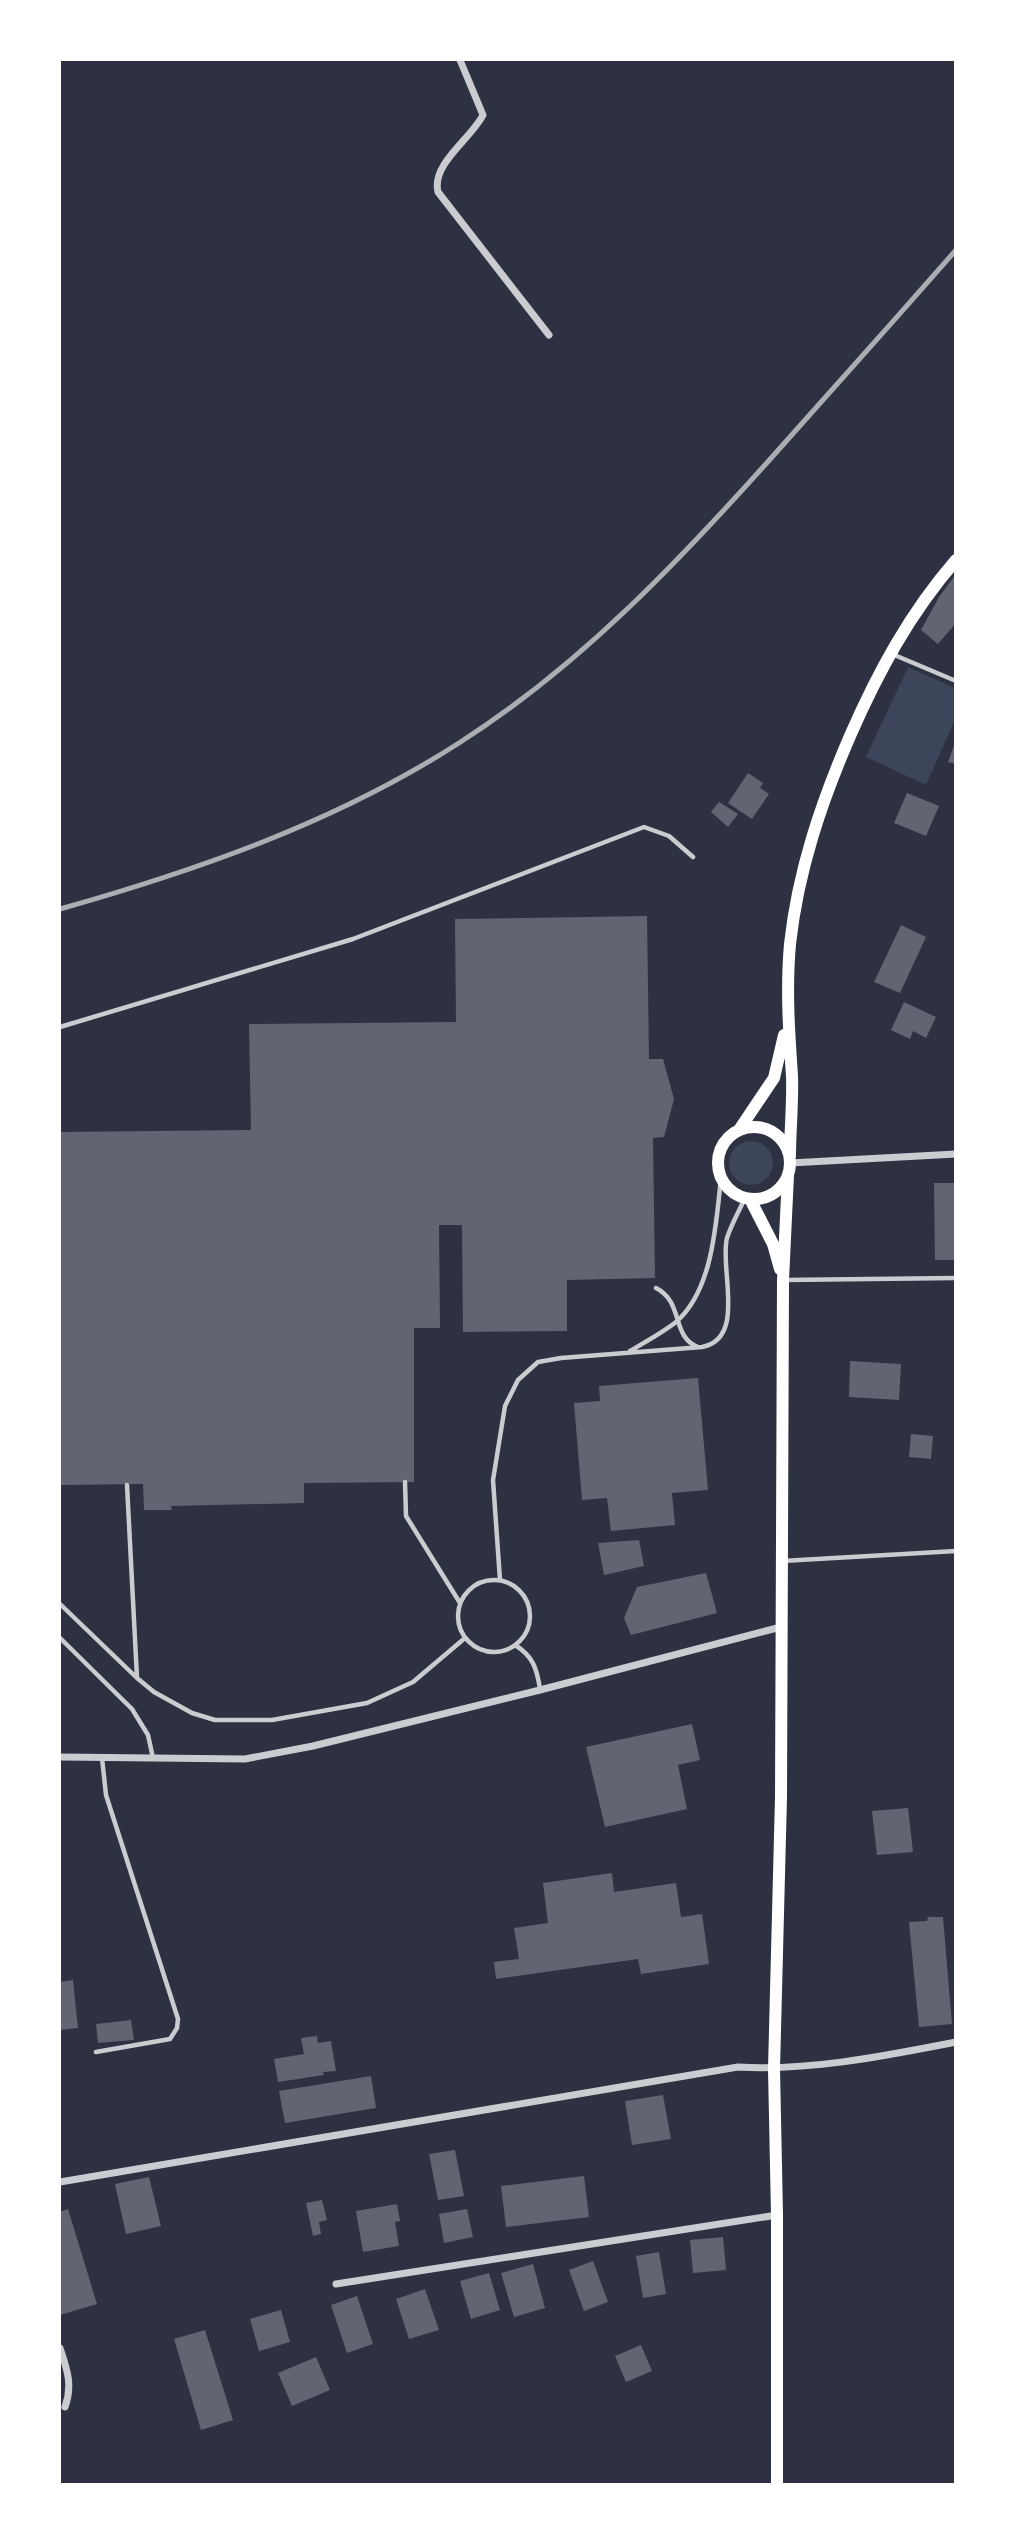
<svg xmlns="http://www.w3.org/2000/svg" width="1015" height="2544" viewBox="0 0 1015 2544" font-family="'Roboto Serif',serif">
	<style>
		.green { fill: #3c4559 }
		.building { fill: #626471 }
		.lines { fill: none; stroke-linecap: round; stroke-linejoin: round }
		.service { stroke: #caccd0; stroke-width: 4.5 }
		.minor { stroke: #caccd0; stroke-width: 7 }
		.secondary { stroke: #fff; stroke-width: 12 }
		.rail { stroke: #abadb3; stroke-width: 5 }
	</style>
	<rect width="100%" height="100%" fill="#2d3142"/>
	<!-- green -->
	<path class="green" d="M908,667L955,688V720L926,785L866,757Z
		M729 1163a22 22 0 1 1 44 0a22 22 0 1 1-44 0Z"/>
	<!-- building -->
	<path class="building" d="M956,574V623L938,644L921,630L939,597Z
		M955,743H956V764L948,762Z
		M748,773L763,783L760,788L769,794L752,819L728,803Z
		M907,793L939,806L926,836L894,823Z
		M719,802L738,814L728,827L711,812Z
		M647,916L649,1059H663L674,1099L664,1137L653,1138L655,1278L567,1280V1331L463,1332L462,1225H439L440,1328H414V1482L304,1483V1503L171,1506L172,1510H144L143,1484L60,1485V1132L251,1130L249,1024L456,1022L455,919Z
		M901,925L926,937L900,993L874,982Z
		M904,1002L936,1017L926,1038L913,1031L910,1039L891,1030Z
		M934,1183H956V1260H935Z
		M850,1361L901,1364L899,1400L849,1397Z
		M698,1378L708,1490L672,1493L675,1525L611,1531L607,1498L582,1500L574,1403L600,1401L599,1386Z
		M911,1434L933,1436L931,1459L909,1457Z
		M639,1540L644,1566L604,1575L598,1543Z
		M706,1573L717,1613L631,1635L624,1618L637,1587Z
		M692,1724L700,1760L678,1765L687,1809L605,1827L586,1747Z
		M908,1808L913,1852L877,1855L872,1811Z
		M612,1873L614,1892L676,1883L681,1917L702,1914L709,1964L641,1974L638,1959L496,1979L494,1962L519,1959L514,1928L548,1923L543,1883Z
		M928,1917H943L952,2024L919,2027L909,1922L927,1921Z
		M73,1980L78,2028L60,2030V1982Z
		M131,2020L134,2040L98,2043L96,2024Z
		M317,2036L318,2043L331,2041L336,2071L323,2072L324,2075L278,2082L274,2059L304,2054L301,2038Z
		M371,2076L376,2108L285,2123L279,2091Z
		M663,2095L671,2139L632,2145L625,2101Z
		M455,2150L464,2196L438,2200L429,2154Z
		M584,2176L589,2217L506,2227L501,2186Z
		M149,2177L161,2226L126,2234L115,2184Z
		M322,2200L327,2220L319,2222L321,2234L313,2236L306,2203Z
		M397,2204L400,2221L395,2222L399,2246L363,2252L356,2211Z
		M68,2209L97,2304L60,2315V2212Z
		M467,2209L473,2237L444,2243L439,2214Z
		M723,2237L726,2270L693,2273L690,2240Z
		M659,2252L666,2294L643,2298L636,2256Z
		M593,2261L608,2302L584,2311L569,2270Z
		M533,2264L545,2308L514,2317L501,2273Z
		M489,2273L500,2310L471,2319L460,2281Z
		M425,2289L439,2330L409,2339L396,2299Z
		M357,2296L373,2344L347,2353L331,2305Z
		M281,2310L290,2342L259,2351L250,2319Z
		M205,2330L233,2420L201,2430L174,2339Z
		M641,2345L652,2371L626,2382L615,2356Z
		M316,2357L330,2390L292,2406L278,2373Z"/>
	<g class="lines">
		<!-- service -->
		<path class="service" d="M892,654L956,681
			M60,1027L353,939L644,827L669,836L693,857
			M785,1280L956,1278
			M656,1288C684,1302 671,1337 698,1347
			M630,1351C645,1342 662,1333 676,1322C713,1290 716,1223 721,1178
			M405,1482L406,1516L460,1603
			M127,1485L137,1678L154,1692L192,1713L215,1720H272L367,1703L413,1682L465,1638
			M782,1561L956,1551
			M458 1616a36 36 0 1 1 72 0a36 36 0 1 1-72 0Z
			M500,1580L493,1480L505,1406L518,1380L538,1362L561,1358L702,1347C747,1339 719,1267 727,1238C731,1225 739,1211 745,1198
			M60,1604L137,1678
			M60,1638L132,1709L148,1735L153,1758
			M515,1645C533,1656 537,1669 540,1689
			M96,2052L170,2039L177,2028L178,2019L106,1795L102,1758"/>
		<!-- minor -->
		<path class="minor" d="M460,60L483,115C471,139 431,164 438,192L549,335
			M790,1163L956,1154
			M60,1757L245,1759L313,1746L540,1690L781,1627
			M60,2182L738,2067C811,2071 884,2056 956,2042
			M336,2284L777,2215
			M60,2348C67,2369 73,2385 65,2407"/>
		<!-- secondary -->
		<path class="secondary" d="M718 1163a36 36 0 1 1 72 0a36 36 0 1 1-72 0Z
			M739,1130L774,1078L784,1035
			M790,1156C790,1130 793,1103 792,1076C789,1032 786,989 790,944C798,871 821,803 850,736C878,672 910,613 956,560
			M750,1199L773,1244L780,1269
			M777,2484V2215L774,2069L781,1797L783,1280L788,1175"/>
		<!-- rail -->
		<path class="rail" d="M60,909C198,870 336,822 459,743C583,664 684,556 781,447C840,381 898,316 956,250"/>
	</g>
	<!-- border -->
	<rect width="1015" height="2544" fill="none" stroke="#ffffff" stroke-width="122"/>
</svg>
